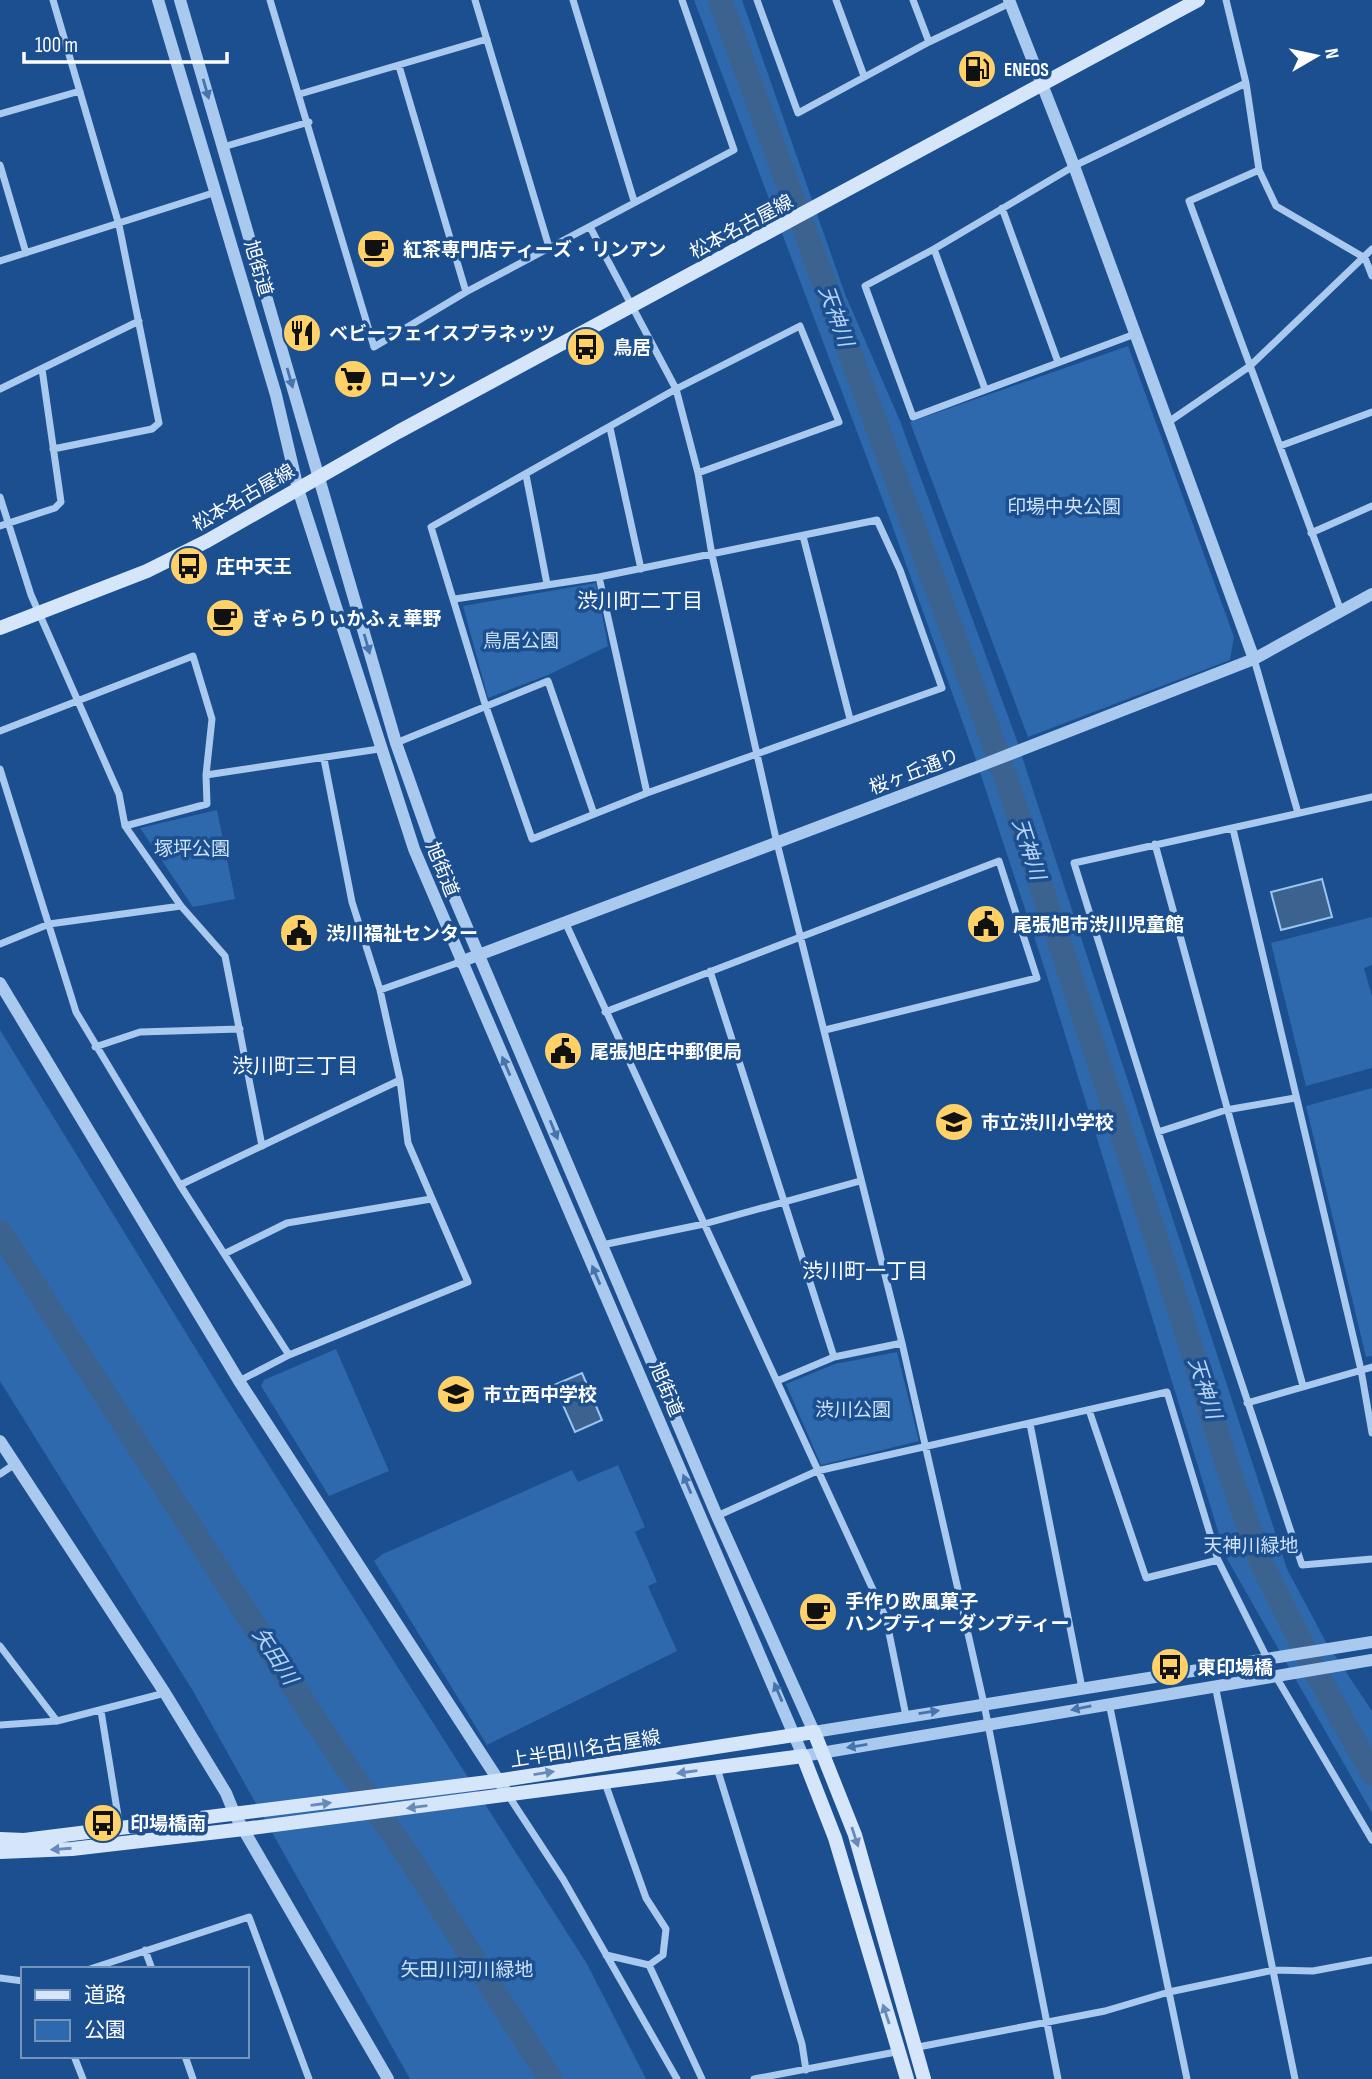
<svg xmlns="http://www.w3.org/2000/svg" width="1372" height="2079" viewBox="0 0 1372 2079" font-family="'Sofia Sans Condensed','Noto Sans JP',sans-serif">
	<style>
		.green { fill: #2e69ad }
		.water { fill: #3c6290; stroke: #9cc4f0; stroke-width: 2 }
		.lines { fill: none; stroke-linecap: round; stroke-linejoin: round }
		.river { stroke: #3c6290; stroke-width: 24 }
		.minor { stroke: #a9c9ee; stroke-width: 7 }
		.tertiary { stroke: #a9c9ee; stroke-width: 12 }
		.secondary { stroke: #d6e6fa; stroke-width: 14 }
		.oneway { fill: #4674ac }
		.oneway2 { fill: #668bba }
		.labels { text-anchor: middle; stroke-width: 7; stroke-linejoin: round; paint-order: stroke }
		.poi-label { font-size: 19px; font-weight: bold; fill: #fff; stroke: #1b4f8f; text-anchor: start }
		.street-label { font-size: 19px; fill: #fff; stroke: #1b4f8f }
		.park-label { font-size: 19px; fill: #cfe3fa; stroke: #1b4f8f }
		.water-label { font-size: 21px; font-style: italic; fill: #b5d3f5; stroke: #1b4f8f }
		.neighbourhood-label { font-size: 21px; fill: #fff; stroke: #1b4f8f }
	</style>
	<rect width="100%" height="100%" fill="#1b4f8f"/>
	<!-- green -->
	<path class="green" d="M694,0H742L845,294L900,421L1016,738L1287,1569L1326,1642L1372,1711V1813L1226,1557L1046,973L974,754L888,514Z
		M1128,346L1234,637L1230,660L1028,737L910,422Z
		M596,583L608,646L548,675L488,698L463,606Z
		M217,810L235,899L193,907L140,828Z
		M1372,917V965L1364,968L1372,996V1068L1306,1086L1271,943Z
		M0,1030L226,1398L587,1964L646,2079H410L193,1691L0,1381Z
		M1372,1088V1356L1366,1357L1306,1106Z
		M336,1349L389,1471L329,1496L261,1386L264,1380Z
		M897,1352L919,1441L821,1465L786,1384L835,1364Z
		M618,1465L645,1527L635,1532L657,1582L648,1586L677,1651L487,1745L374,1561L383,1554L572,1470L578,1482Z"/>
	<!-- water -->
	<path class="water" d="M1322,879L1332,917L1281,930L1271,892Z
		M582,1373L602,1420L575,1432L554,1385Z"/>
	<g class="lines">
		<!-- river -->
		<path class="river" d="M720,0L1003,769L1179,1309L1229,1471L1261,1562L1318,1676L1372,1773
			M0,1232L323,1732L410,1859L550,2079"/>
		<!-- minor -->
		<path class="minor" d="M270,0L374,347L466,292L734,150L682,0
			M475,0L549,247
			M573,0L634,201
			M757,0L798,113L929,42L1010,3
			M836,0L864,76
			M913,0L929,42
			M1226,0L1246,83L1259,170L1276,206L1365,258L1372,276
			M399,66L466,292
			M300,94L487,39
			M0,114L80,91
			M223,147L309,122
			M0,165L26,253
			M1259,170L1189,201L1341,611
			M1002,208L1058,362
			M590,227L676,389L698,473L712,555L777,843L902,1343L984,1704L1058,2079
			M934,249L985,389
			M0,261L216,192
			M1135,334L913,417L865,286L934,249L1074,166L1246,83
			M0,389L139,321
			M1167,423L1250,366L1372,249
			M610,428L641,569
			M1280,446L1372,412
			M53,449L152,429L159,423L119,225L53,0
			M526,475L547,584
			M0,497L31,595L119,794L125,826L181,906L225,956L262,1146
			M0,526L55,508L61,502L42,369
			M1311,533L1372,506
			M803,536L850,719
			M599,577L647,793
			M455,599L599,577L877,520L900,570L942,688L647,793L532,839L485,704L431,527L676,389L800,326L839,422L698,473
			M1254,659L1298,813
			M0,731L193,656L212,719L206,775L207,804L125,826
			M396,743L548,681L594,814
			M0,769L76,1012L180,1185L289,1355
			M206,775L379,749
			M1372,797L1074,863L1158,1132L1302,1565L1372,1559
			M1233,829L1361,1370L1372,1433
			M1155,844L1303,1386
			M566,924L886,1618L906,1716
			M0,944L49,924L181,906
			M710,971L834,1357
			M380,990L460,962
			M605,1012L999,861L1037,978L825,1030
			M95,1047L140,1032L240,1029
			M1158,1132L1226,1110L1295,1098
			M180,1185L400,1080
			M602,1245L704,1224L860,1181
			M226,1253L287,1223L431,1199
			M239,1381L289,1355L468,1282L408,1143L400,1080L380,990L352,902L324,759
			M777,1381L834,1357L902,1343
			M1247,1403L1372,1367
			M1089,1410L1146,1578L1218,1560
			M1030,1424L1082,1688
			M0,1474L15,1464
			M717,1516L817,1471L1167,1392L1218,1560L1267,1658
			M0,1646L57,1721
			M1275,1675L1372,1840
			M1215,1685L1295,2079
			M1109,1703L1187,2079
			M101,1711L120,1828
			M0,1725L57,1721L165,1693
			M717,1768L802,2044L806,2070
			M605,1783L646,1898L666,1929L663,1955L649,1965
			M508,1795L563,1879L677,2079
			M145,1950L152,1969
			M606,1955L649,1965L702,2079
			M90,1969L249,1917L309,2079
			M0,1978L23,1981
			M913,2048L1105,2011L1169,1992L1274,1970L1313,1971L1372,1960
			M74,2056L83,2079
			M185,2056L193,2079
			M754,2079L901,2051"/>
		<!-- tertiary -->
		<path class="tertiary" d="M158,0L276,395L298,489L414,849L803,1756L1372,1660
			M180,0L396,743L432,845L717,1516L814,1732L1372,1642
			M1009,0L1074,166L1254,659
			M460,962L977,767L1254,659L1372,594
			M0,983L239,1381L508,1795
			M0,1441L165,1693L226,1793L235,1815L388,2079"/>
		<!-- secondary -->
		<path class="secondary" d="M0,628L147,571L207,541L398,432L1198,0
			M0,1839L24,1840L496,1781L814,1732L855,1835L924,2079
			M0,1852L72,1849L244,1829L803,1756L835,1838L907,2079"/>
	</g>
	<!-- one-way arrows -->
	<defs><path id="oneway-solid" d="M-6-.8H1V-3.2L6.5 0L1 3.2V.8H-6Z" transform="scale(1.75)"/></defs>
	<g class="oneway">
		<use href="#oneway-solid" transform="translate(206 89) rotate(74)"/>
		<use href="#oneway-solid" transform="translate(290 378) rotate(74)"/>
		<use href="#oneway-solid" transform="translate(367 644) rotate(74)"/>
		<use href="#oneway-solid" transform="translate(506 1066) rotate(-113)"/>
		<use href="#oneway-solid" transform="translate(554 1130) rotate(68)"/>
		<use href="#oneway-solid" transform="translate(596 1275) rotate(-113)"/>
		<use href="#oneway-solid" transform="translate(687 1484) rotate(-113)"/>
		<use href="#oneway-solid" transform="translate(778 1692) rotate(-113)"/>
		<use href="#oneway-solid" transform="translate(1081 1708) rotate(169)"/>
		<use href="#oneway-solid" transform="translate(929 1712) rotate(-9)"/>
		<use href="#oneway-solid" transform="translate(857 1746) rotate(171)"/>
	</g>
	<g class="oneway2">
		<use href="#oneway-solid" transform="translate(687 1772) rotate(172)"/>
		<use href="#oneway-solid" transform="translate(544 1773) rotate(-9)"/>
		<use href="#oneway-solid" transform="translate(321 1804) rotate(-8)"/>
		<use href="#oneway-solid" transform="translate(417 1807) rotate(173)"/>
		<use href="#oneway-solid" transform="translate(855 1837) rotate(72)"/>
		<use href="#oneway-solid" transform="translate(61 1849) rotate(176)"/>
		<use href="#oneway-solid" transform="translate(886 2014) rotate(-108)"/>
	</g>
	<!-- icons -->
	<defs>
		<symbol id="fuel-disc" viewBox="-11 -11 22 22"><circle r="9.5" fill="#ffd166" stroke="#1b4f8f"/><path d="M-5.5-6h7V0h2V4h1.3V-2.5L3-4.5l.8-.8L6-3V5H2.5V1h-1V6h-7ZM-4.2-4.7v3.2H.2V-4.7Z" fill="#111"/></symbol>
		<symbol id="cafe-disc" viewBox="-11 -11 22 22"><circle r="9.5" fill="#ffd166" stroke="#1b4f8f"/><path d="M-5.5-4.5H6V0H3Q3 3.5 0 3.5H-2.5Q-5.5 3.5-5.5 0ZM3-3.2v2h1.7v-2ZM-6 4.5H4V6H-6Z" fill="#111"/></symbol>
		<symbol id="restaurant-disc" viewBox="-11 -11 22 22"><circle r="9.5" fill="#ffd166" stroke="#1b4f8f"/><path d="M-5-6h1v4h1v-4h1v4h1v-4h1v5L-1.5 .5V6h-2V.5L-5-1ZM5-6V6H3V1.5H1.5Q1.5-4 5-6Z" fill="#111"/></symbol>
		<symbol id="bus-disc" viewBox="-11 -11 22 22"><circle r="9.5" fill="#ffd166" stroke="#1b4f8f"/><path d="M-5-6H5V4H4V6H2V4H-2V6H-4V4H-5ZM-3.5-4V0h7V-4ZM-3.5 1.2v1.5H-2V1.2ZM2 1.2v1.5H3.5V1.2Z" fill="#111"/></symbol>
		<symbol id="supermarket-disc" viewBox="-11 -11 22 22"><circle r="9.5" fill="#ffd166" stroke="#1b4f8f"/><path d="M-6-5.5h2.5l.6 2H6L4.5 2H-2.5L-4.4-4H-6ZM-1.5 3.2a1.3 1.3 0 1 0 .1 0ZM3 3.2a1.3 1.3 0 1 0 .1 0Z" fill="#111"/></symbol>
		<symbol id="civic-disc" viewBox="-11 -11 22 22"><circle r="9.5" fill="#ffd166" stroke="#1b4f8f"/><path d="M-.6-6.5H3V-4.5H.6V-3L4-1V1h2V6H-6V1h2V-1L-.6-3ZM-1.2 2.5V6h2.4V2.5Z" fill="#111"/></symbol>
		<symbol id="school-disc" viewBox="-11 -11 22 22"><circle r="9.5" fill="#ffd166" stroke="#1b4f8f"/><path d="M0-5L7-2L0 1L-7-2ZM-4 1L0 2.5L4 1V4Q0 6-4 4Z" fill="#111"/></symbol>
	</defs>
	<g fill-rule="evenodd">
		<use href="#fuel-disc" x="955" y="47" width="44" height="44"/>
		<use href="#cafe-disc" x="354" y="227" width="44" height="44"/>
		<use href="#restaurant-disc" x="280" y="311" width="44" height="44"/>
		<use href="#bus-disc" x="564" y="325" width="44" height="44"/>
		<use href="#supermarket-disc" x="331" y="357" width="44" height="44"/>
		<use href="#bus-disc" x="167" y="544" width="44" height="44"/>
		<use href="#cafe-disc" x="203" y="596" width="44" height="44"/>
		<use href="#civic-disc" x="964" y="902" width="44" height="44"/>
		<use href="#civic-disc" x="277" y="911" width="44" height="44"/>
		<use href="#civic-disc" x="541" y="1029" width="44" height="44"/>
		<use href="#school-disc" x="932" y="1100" width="44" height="44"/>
		<use href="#school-disc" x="434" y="1372" width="44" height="44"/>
		<use href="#cafe-disc" x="796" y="1590" width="44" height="44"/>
		<use href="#bus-disc" x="1148" y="1645" width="44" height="44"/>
		<use href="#bus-disc" x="81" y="1801" width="44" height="44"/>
	</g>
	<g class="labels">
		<!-- poi labels -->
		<g class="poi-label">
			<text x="1004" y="76">ENEOS</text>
			<text x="403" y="256">紅茶専門店ティーズ・リンアン</text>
			<text x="329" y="340">ベビーフェイスプラネッツ</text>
			<text x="613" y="354">鳥居</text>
			<text x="380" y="386">ローソン</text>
			<text x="216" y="573">庄中天王</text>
			<text x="252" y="625">ぎゃらりぃかふぇ華野</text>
			<text x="1013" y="931">尾張旭市渋川児童館</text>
			<text x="326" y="940">渋川福祉センター</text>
			<text x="590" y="1058">尾張旭庄中郵便局</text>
			<text x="981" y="1129">市立渋川小学校</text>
			<text x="483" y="1401">市立西中学校</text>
			<text x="845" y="1608">手作り欧風菓子<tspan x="845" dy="22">ハンプティーダンプティー</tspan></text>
			<text x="1197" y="1674">東印場橋</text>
			<text x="130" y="1830">印場橋南</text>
		</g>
		<!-- street labels -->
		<g class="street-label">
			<text transform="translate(741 226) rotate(-28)" y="7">松本名古屋線</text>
			<text transform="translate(259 268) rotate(74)" y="7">旭街道</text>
			<text transform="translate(243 497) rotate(-30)" y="7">松本名古屋線</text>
			<text transform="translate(914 771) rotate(-21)" y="7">桜ヶ丘通り</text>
			<text transform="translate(443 869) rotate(68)" y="7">旭街道</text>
			<text transform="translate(667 1389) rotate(67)" y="7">旭街道</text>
			<text transform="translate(585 1748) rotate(-9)" y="7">上半田川名古屋線</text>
		</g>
		<!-- park labels -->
		<g class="park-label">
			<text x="1064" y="513">印場中央公園</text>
			<text x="521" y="647">鳥居公園</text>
			<text x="192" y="855">塚坪公園</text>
			<text x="853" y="1416">渋川公園</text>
			<text x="1251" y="1552">天神川緑地</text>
			<text x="467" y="1976">矢田川河川緑地</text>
		</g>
		<!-- water labels -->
		<g class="water-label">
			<text transform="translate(836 316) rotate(70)" y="7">天神川</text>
			<text transform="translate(1029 849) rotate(72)" y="7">天神川</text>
			<text transform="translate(1205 1388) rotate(72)" y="7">天神川</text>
			<text transform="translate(275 1656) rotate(57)" y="7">矢田川</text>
		</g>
		<!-- neighbourhood labels -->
		<g class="neighbourhood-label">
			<text x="640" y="608">渋川町二丁目</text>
			<text x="295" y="1073">渋川町三丁目</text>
			<text x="865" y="1278">渋川町一丁目</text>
		</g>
	</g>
	<!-- legend -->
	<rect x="21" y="1967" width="228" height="91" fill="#1b4f8f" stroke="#7695bc" stroke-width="2"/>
	<rect x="35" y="1990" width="35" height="10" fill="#d6e6fa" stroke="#7695bc" stroke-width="2"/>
	<text x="84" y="2002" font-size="21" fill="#ffffff">道路</text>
	<rect x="35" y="2020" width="35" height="21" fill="#2e69ad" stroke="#7695bc" stroke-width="2"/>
	<text x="84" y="2037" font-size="21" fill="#ffffff">公園</text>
	<!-- north arrow -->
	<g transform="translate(1316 56) rotate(81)" stroke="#1b4f8f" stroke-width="5" paint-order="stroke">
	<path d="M0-5L12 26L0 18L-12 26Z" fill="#ffffff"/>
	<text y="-10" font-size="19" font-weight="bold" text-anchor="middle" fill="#ffffff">N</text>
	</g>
	<!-- scale -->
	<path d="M24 52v10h203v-10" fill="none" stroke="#ffffff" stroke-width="3.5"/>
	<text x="35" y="52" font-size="21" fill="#ffffff" stroke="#1b4f8f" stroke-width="5" paint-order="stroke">100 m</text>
</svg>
